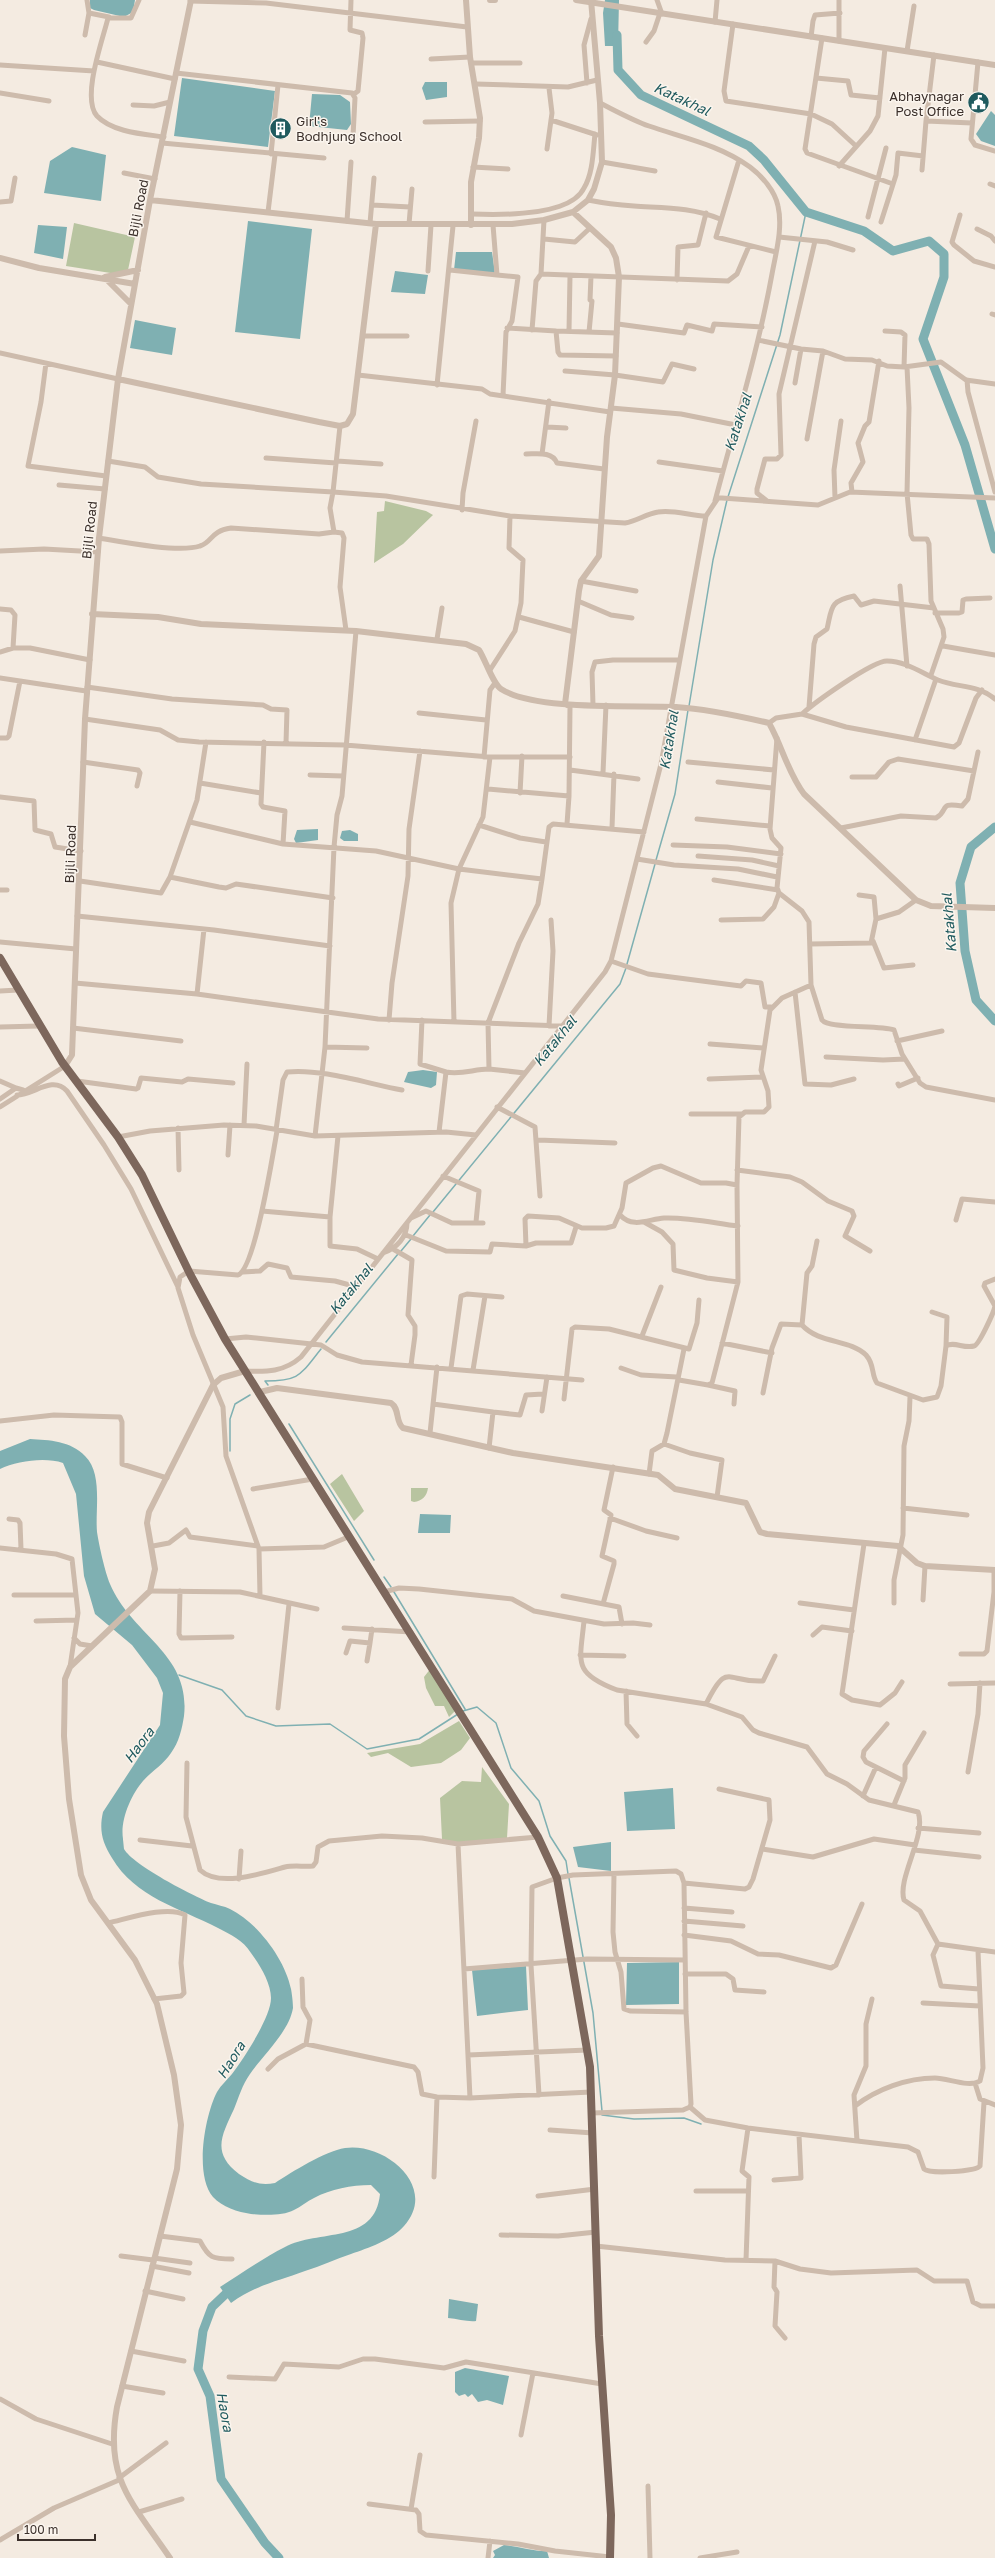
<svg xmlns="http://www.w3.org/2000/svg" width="995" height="2558" viewBox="0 0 995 2558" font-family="'Golos Text',sans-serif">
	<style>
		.green { fill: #b8c4a0 }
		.water { fill: #7fb0b2 }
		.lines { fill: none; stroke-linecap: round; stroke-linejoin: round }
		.stream { stroke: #7fb0b2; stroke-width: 1.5 }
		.river { stroke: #7fb0b2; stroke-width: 9 }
		.minor { stroke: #cdbbac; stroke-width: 5 }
		.tertiary { stroke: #cdbbac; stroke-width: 6 }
		.primary { stroke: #7d675c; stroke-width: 8 }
		.labels { text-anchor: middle; stroke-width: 3; stroke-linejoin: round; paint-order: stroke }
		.poi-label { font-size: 13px; fill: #3b302b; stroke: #fbf5ee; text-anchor: end }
		.street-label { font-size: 13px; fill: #3b302b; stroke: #fbf5ee }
		.water-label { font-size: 14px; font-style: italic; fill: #1f5a5e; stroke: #fbf5ee }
	</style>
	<rect width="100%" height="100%" fill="#f4ebe1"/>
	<!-- green -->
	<path class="green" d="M74,223L135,237L128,270L117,274L66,266Z
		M385,501L426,511L433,515L403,544L374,563L377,512L384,511Z
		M342,1474L364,1511L354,1521L330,1484Z
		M411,1488H428C427,1496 422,1501 414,1502L411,1501Z
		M431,1668L456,1710L449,1717L444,1706H435L426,1688L424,1677Z
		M459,1721L470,1738L461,1750L441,1763L411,1767L388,1753L371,1757L367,1753L420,1744Z
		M482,1767L509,1804L507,1838L455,1843L442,1839L440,1798L462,1781L481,1782Z"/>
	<!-- water -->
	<path class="water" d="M90,0H135L133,12L124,17L94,10L90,8Z
		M605,0H619L618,46H605L603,13Z
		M182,78L275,91L268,147L174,136Z
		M425,82H447V97L426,100L422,88Z
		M312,94L340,95L350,102L351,124L347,130L309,126Z
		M991,111L995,115V146L981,141L976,134Z
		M72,147L106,155L101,201L44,193L50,161Z
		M248,221L312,229L300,339L235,332Z
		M38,225L67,227L63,259L34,253Z
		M456,252H492L495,273L454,270Z
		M395,271L428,275L425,294L391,292Z
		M135,320L176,328L172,355L130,348Z
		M318,829V840L296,843L294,839L297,830Z
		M350,830L358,834V841H344L340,838L342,831Z
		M423,1070L437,1072L436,1085L431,1088L404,1082L408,1072Z
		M30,1439C49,1440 71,1441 85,1456C103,1473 95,1510 97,1532C99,1545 105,1572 110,1584C132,1636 191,1653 184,1716C182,1729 179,1742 171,1753C164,1764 152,1771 143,1781C131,1795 120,1820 123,1839C123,1840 124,1848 124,1849C133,1865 193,1896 211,1903C217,1905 224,1906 230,1909C257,1922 285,1959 291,1989C292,1994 293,2003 293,2008C289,2032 263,2055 250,2074C242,2085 239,2097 234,2109C222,2135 211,2153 239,2174C251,2182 260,2186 275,2183C292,2172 325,2151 345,2148C385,2142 439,2187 404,2226C392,2240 368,2248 351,2254C336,2259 321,2266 305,2271C278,2281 256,2285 231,2303L220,2287C241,2274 263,2258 285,2247C318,2229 375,2245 380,2194L371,2185C351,2185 331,2189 314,2198C307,2201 301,2207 294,2210C283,2216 264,2215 251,2214C238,2212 222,2207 213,2197C194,2175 205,2115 217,2092C221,2085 227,2080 232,2074C244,2058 271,2017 271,1998C271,1983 260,1965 251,1953C243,1940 231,1935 218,1928C179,1908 135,1897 112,1858C102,1842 99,1830 103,1812L160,1725L163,1693L157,1678L132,1645L95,1614L84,1576L76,1494L63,1463C45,1457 17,1461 0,1469V1451Z
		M420,1514L451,1515L450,1533H418Z
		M673,1788L675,1829L627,1831L624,1792Z
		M611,1842V1871L578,1867L573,1847Z
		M679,1962V2004L626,2005L627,1963Z
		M526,1966L528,2010L477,2016L472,1970Z
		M449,2299L478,2304L476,2321C468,2322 458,2319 448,2318Z
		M465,2368L509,2376L503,2405L487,2400L478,2402L472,2394L468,2397L465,2394L459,2396L455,2392V2372Z
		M504,2545C517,2546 537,2552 547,2551L549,2558H493L495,2555L493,2551Z"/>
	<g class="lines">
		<!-- stream -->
		<path class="stream" d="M689,706L713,560L727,500L780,335L806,212
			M656,860L675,794L688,710
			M627,964L655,864
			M433,1212L620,984L626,968
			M413,1236L430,1215
			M401,1251L411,1239
			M326,1342L398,1254
			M265,1381C300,1381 300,1375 321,1349
			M265,1381L268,1385
			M289,1424L374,1560
			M230,1451V1419L235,1404L250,1395
			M384,1577L391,1587
			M394,1592L465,1709
			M179,1675L222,1690L246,1716L276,1726L330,1724L367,1749L419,1739L458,1714
			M463,1711L477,1707L496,1723L511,1768L539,1801L550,1836L566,1861L568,1874
			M569,1878L593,2013L602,2111
			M602,2115L634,2119L684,2118L701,2124"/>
		<!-- river -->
		<path class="river" d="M617,35L618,70L641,95L749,146L764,160L806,212L864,231L893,251L929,241L944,254V277L923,339L965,445L995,549
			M995,827L971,847L960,883L965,951L976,1000L995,1021
			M233,2287L212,2307L203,2331L198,2369L210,2396L221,2479L265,2543L279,2558"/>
		<!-- minor -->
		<path class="minor" d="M87,0L89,13L109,17
			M139,0L131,18H108C103,39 81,98 97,116C112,132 143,134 164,137
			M351,0L350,30L362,33L363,38L358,91L354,94
			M657,0L662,14
			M839,0V41
			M190,1L266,3L467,27
			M715,22L717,0
			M733,24L724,91L726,101L811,114L832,124L856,146
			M85,35L89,13
			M811,37L813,21L815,15L840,13
			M822,38L805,149L807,153L893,184
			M646,42L654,31L660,13
			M907,51L914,6
			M934,55L926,121L972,123
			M431,59L470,57
			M97,62L175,79
			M978,62L971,139L975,145L995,151
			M471,63H520
			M0,65L94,71
			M176,73L352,93L355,98L353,136
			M816,78L848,81L851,95L880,98
			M587,83L584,45L591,19
			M476,84L568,87L597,80
			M0,93L49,101
			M600,103C616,111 632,120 649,126C684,138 720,145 750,167C762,176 775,191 778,206C783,228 776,252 772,274C758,351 735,425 715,501
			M133,105L154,106L170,102
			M551,120L597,135
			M425,122L480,121
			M162,143L324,158
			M547,149L552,113L549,88
			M271,154L278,85
			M739,160L716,237L776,252
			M602,162L655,171
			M839,166L870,131L878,116L885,48
			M473,167L508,169
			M922,170L926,121
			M124,173L155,179
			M990,184L995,186
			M588,200C603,203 619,205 634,206C664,208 692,207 720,219
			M0,202L11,201L15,178
			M372,205L410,207
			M268,212L275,155
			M472,214C498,215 570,217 584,188C593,173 593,152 595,134
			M960,215L952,242L954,245L974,261L995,267
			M868,217L886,148
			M347,221L351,162
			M881,222L896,175L898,153L923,156
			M370,223L374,178
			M409,224L412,189
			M977,229L991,236L995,241
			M779,237L827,242L853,250
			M544,239L575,242L590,228
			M450,270L497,275L493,225
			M428,271L431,225
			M541,274L544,220
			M497,275L518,277L512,321L506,332L503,395
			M677,280L678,247L698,245L706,213
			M992,314L995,315
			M618,324L684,333L687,325L712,331L714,324L762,327
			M507,328L556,331L558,352L560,355L616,356
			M532,330L536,281L541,274L728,281L737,274L749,246
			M556,331L617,333
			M569,331L570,276
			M885,331L901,332L905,335L904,367
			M589,332L592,301L590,300L591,276
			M363,336H407
			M758,340L801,349L823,351L845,359L872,360L887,366L904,367L941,362L966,380L995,384
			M0,353L118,379
			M46,363L41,402L28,466L106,476
			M907,367L909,408L907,493L911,535L913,539H927L929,544L931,601L943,629L944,637L931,675
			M565,371L615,375L663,382L672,364L694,369
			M358,375L482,389L490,394L610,412
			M967,380L968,392L995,492
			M795,383L801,349
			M437,385L453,226
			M611,408L681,414L736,425
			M340,426L333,492L386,496L510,516L625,523C637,521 646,514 658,512C673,509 691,516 706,516L718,498H722L818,505L850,492L995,498
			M547,427L566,428
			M807,439L823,351
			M526,454C537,454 552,451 557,463L604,469
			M542,454L549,401
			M266,458L336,463
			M337,461L381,464
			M659,462L723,471
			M59,485L105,489
			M852,492L851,483L863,462L858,443L865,426L869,422L879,361
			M835,498L834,470L841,421
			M767,501L757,493V489L765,459H777L781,455L779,394L815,241
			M462,510L463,493L476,421
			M334,532L342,533L344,538L340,587L346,630
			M99,538C122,542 179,553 200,546C213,542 210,531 231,528L319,534L334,532L330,508L333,492L201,484L158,477L145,467L108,461
			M0,551L44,549L98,552
			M581,581L636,591
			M900,586L907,666
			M578,601L611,615L632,618
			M0,609L11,610L15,615L13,648
			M935,613H959L962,612L963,600L966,599L990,598
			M519,617L574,632
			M437,639L442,608
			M943,646L995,655
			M0,652L13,648H30L90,660
			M490,670L515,631L521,603L523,560L509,548L510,516
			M0,678L20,681
			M87,687L172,699L263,705L271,709L287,710L286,743
			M565,704L570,707L569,796L567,824
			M593,705L592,672L595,662L613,660H679
			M809,707L814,644L816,637L827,629C832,608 829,601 854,596L861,605L874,601L934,608
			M419,713L486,720
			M802,714C814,703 872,661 887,661C905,661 922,673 938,680C958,688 977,684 995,699
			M85,719L160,730L178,740L199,742L345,745L490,757H570
			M769,723L776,718L802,714L846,727L954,747L959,743L976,698L982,690
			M0,738H7L9,736L20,681L86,691
			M777,738L770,829L772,838L781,848L777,888L779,893L802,911L809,922L811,985L822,1020C829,1029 878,1025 894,1030L902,1054L920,1083L926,1087L995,1100
			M915,740L936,679
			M206,742L197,800L170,877L219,887L226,888L236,884L333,898
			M264,742L261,804L263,807L285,811L283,844
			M484,757L490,690L495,683
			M83,762L138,770L140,773L137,786
			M688,762L774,770
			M570,770L638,779
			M603,773L606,705
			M310,775L343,776
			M852,777H876L889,762L898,759L974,771
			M718,782L772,788
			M200,783L261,793
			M488,789L569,796
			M520,793L522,756
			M0,797L34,801L35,830L51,834L55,847L81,851
			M697,819L770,826
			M190,822L283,844L376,851L459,869L542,879L549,827L553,824L644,832
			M479,825L520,838L546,842
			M612,828L614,774
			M841,828L901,816L936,818C950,810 937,802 962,806L968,799L978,752
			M673,845L727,847L781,854
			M698,856L752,860L779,866
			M637,859L674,865L738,869L777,877
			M714,880L778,890
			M80,881L161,893L170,877
			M0,890H7
			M859,895L874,897L876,919
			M77,916L214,930L330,946
			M721,920L763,919L774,907L779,893
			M873,941L884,968L913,965
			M0,942L76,949
			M810,944L871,943L876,919L899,912L916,900
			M611,961L648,974L733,985L741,986L746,981L761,983L765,1007H771
			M75,983L197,994L378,1019L562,1026
			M0,991L18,990
			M795,992L805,1084L831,1085L854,1079
			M197,994L204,929
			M389,1020L392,983L408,876L409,829L420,751
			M422,1020L420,1064L446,1072
			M454,1022L451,903L459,869L483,817L490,757
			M549,1026L553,951L551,920
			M0,1027L39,1026
			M73,1028L181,1041
			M897,1041L942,1031
			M710,1044L763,1048
			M325,1047L367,1048
			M826,1057L883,1060L905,1059
			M489,1069L525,1073
			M709,1079L762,1077
			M0,1081L16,1088
			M77,1081L136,1089L138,1088L141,1078L182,1082L188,1079L233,1083
			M898,1084L899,1086L918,1078
			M17,1095C34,1095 52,1075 67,1091L104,1145L131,1189L178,1287
			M0,1099L16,1088L23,1090
			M0,1107L65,1066
			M497,1107L535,1127L540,1196
			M691,1114H741
			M244,1125L247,1064
			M178,1128L179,1170
			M276,1130L283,1080L287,1072C320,1068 369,1084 402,1090
			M439,1132L446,1072C462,1075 474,1069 489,1069L488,1023L519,943L538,904L542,879
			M315,1136L325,1047L334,847L337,815L342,796L356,631
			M338,1136L330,1217V1246L357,1249L378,1259
			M118,1137L150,1131L224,1125L256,1126L315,1136L446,1132L476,1135
			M538,1140L615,1143
			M228,1155L230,1125
			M737,1170L790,1177L802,1182L828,1201L852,1211L854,1216L845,1236L870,1251
			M443,1176L479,1191L476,1222
			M262,1211L330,1217
			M620,1215C633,1229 649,1219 664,1218C688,1217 714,1223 738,1226
			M411,1218L426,1211L452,1223H483
			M956,1220L962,1199L995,1202
			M644,1222L662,1232L673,1244L674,1270L707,1278L738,1282
			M406,1235L446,1251L490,1252L492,1244L526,1246L525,1219L528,1216L559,1218L582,1228H606L614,1226L622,1208L626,1183L653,1168L661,1166L701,1183H726L737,1185
			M817,1241L812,1266L807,1273L802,1325C819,1344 850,1339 866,1355C875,1365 871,1375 877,1383L923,1400L937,1397L941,1386L946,1346C954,1341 964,1349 974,1346C979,1345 994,1312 995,1306L984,1286L985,1283L995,1279
			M526,1246L536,1243H571L576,1227
			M393,1249L412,1260L408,1315L415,1326V1335L411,1365
			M383,1253C397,1248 407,1237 407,1223
			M243,1272L260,1271L268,1264L287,1268L291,1277L335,1281L357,1287
			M932,1312L947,1317L946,1346
			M642,1336L661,1287
			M225,1339L246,1337L321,1345L337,1355L362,1362L582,1380
			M722,1343L772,1353
			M451,1368L461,1296L467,1294L502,1297
			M621,1368L641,1375L677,1377L679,1380L708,1385L712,1383L738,1282L737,1185L739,1117L745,1112H764L769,1107L768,1091L761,1070L770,1010L782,998L811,985
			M473,1370L485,1296
			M245,1371C267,1372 284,1372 301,1357L605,972L611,961L661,764L706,516
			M708,1385L735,1391L734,1404
			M763,1393L772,1348L781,1324L802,1325
			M564,1399L572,1329L575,1327L609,1329L689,1349L697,1323L699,1300
			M433,1404L493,1412L489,1448
			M542,1411L547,1377
			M493,1412L520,1415L526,1395L543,1394
			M0,1421L54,1415L120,1417L122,1422V1464L167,1478
			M430,1433L437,1367
			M664,1444L690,1453L722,1460L717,1497
			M649,1474L652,1451L664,1444L667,1433L684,1349
			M253,1489L313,1479
			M903,1508L967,1515
			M610,1518L646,1531L677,1538
			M9,1519L18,1520L20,1523L21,1549
			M864,1544L842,1694L852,1700L880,1705L895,1693L902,1682
			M153,1546L169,1543L186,1530L190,1537L258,1546
			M0,1548L56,1554L72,1559L78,1613L70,1667
			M259,1549L324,1547L348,1537
			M150,1591L240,1592L317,1609
			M180,1591L179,1634L181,1638L232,1637
			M384,1592L399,1588L419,1589L512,1599L534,1611L604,1624L633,1623L650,1625
			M14,1595H75
			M260,1596L259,1549L226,1456L223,1407L193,1335L178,1288L180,1277L189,1271L238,1275C255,1269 273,1153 277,1131
			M563,1596L619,1607L622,1624
			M923,1600L925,1566
			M800,1603L854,1610
			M894,1603V1580L903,1535L904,1446L909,1421L910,1397
			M603,1604L614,1564V1561L602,1556L611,1515L604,1510L613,1467
			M36,1621L77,1620
			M584,1621C580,1662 572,1673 617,1690L706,1704L742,1717L753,1730L759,1733L807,1747L827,1774L847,1784L869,1800L918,1812C927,1835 897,1878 904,1900L920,1911L938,1944L995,1952
			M344,1628L411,1632
			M813,1635L822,1627L852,1631
			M74,1638L80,1644L92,1646
			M346,1653L350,1641L370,1643L372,1629
			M961,1654H984L987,1651L994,1592V1570
			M580,1655L624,1656
			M367,1661L370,1643
			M950,1684L995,1683
			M626,1691L627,1724L637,1736
			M706,1704C728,1660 726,1683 763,1681L775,1656
			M278,1708L289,1604
			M887,1724L864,1751L863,1757L866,1762L904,1781
			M187,1763L186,1817L200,1870C219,1888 264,1873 285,1867C294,1865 304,1867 313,1866L316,1862L318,1847L329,1841L382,1836L422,1838L458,1844L538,1837
			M968,1772L978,1714L980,1683
			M863,1796L876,1767
			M894,1805L905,1778V1765L924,1733
			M918,1828L979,1833
			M140,1840L192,1846
			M458,1844L470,2098L591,2092
			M762,1849L813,1857L874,1839L915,1845
			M914,1850L979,1857
			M614,1874L613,1932L615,1952L621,1972L624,2009L630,2011L686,2012
			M239,1879L241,1851
			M684,1883L745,1889L749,1887L753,1879L770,1820L769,1800L719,1789
			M684,1908L732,1912
			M684,1921L743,1926
			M108,1923C127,1919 167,1905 185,1915L181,1963L184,1993L181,1996L154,1999
			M684,1935L731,1941L758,1954L779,1955L831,1968L836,1965L862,1904
			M938,1944L933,1955L941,1986L979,1989
			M464,1969L587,1959L685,1960
			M685,1974H726L733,1979L735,1990L764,1992
			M302,1979L303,2007L310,2020L306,2044
			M923,2003L980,2006
			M468,2055L588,2050
			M268,2069L278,2059L306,2044L414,2067L418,2072L422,2094L437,2097L470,2098
			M975,2083L980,2099L995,2105
			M539,2095L531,1965L532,1887L557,1878L573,1875L676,1871L681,1874L684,1883L686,2012L691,2104L690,2107L683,2110L592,2113
			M855,2106C877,2089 907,2078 935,2078C948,2078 969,2088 980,2081L983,2068L978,1951
			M690,2107L705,2120L748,2128L908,2147L918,2152L924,2169C929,2174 975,2172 980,2166L984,2102
			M550,2130L593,2133
			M857,2141L854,2095L866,2066V2024L872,1999
			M434,2177L437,2097
			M774,2180L801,2178L799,2135
			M696,2191H748
			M538,2196L595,2189
			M501,2235L558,2236L596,2232
			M160,2236L200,2241C209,2258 212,2259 232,2259
			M596,2246L725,2260L775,2261L800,2269L831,2273L917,2270L934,2281H967L973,2302L981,2306H995
			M121,2256L153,2260
			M154,2258L190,2263
			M746,2260L749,2177L742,2171L748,2128
			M775,2261L774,2287L777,2292L775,2326L785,2338
			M152,2266L189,2273
			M145,2291L183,2299
			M131,2351L184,2361
			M229,2377L275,2379L284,2364L339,2367L363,2359H375L444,2368L466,2362L602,2384
			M122,2386L163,2393
			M0,2399L36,2419L112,2444
			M521,2435L533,2373
			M119,2478L166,2443
			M648,2486L650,2558
			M369,2504L416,2510L419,2514L420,2531L426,2535L518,2544L555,2551L610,2557
			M411,2509L420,2455
			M139,2512L182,2499
			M0,2540L54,2508L119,2480
			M488,2558L490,2541
			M700,2558L737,2552"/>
		<!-- tertiary -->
		<path class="tertiary" d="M466,0L470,57L480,118L479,138L471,182V225
			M490,0H495
			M576,0L995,65
			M150,200L376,224H512L544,220L573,212L588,200L594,189L602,162L600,103L591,0
			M0,258L39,268L135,284
			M105,277L138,270
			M105,278L131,304
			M118,379L319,422L340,426L347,424L353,414L376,224
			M92,614L158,617L201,624L356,631L466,644L479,650C485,659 493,684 501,689C535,711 633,705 676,707C707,709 739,716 769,723C782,746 788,773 804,794L916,900L931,906L995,908
			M565,704L579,591L581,581L599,556L607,437L615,375L619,277L616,258L611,247L573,212
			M65,1066L72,1055L85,719L99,538L118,379L150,200L191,0
			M260,1392L277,1388L391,1403C400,1409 395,1421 403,1428L513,1453L658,1475L675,1489L746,1503L760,1532L767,1534L898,1546L917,1563L925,1566L995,1570
			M170,2558C132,2502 104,2479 117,2407L177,2169L181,2125L174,2075L157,2004L135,1960L91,1900L81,1875L69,1799L64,1736L65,1679L70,1667L150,1591L155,1569L147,1523L149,1512L213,1385L221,1378L245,1371"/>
		<!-- primary -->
		<path class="primary" d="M0,958L62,1062L118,1137L142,1175L190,1274L225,1339L538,1837L557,1878L590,2067L599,2336L611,2515L610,2558"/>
	</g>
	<!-- icons -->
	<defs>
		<symbol id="civic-disc" viewBox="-11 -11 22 22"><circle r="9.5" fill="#1f5a5e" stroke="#fbf5ee"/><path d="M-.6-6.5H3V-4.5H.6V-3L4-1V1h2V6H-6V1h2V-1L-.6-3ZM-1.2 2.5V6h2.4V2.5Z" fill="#fff"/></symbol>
		<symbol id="building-disc" viewBox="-11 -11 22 22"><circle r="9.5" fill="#1f5a5e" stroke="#fbf5ee"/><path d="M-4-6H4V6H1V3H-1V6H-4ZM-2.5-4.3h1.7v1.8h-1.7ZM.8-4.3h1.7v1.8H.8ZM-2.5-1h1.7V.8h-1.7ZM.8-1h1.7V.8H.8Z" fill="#fff"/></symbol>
	</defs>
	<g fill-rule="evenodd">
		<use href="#civic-disc" x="966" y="90" width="25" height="25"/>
		<use href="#building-disc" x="268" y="116" width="25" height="25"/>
	</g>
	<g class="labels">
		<!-- poi labels -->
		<g class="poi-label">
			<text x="964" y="101">Abhaynagar<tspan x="964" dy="15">Post Office</tspan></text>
			<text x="296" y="126" text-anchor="start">Girl's<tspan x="296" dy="15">Bodhjung School</tspan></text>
		</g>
		<!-- street labels -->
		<g class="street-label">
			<text transform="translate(138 208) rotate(-79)" y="5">Bijli Road</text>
			<text transform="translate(89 530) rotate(-84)" y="5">Bijli Road</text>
			<text transform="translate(70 854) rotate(-88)" y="5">Bijli Road</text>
		</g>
		<!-- water labels -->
		<g class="water-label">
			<text transform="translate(682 99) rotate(25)" y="5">Katakhal</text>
			<text transform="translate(738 422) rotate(-72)" y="5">Katakhal</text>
			<text transform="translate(669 740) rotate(-81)" y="5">Katakhal</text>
			<text transform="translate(949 923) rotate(-95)" y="5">Katakhal</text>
			<text transform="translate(555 1041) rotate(-51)" y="5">Katakhal</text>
			<text transform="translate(351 1289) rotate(-51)" y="5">Katakhal</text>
			<text transform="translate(139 1745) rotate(-53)" y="5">Haora</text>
			<text transform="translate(231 2060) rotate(-58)" y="5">Haora</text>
			<text transform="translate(225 2412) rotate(80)" y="5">Haora</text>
		</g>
	</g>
	<!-- scale -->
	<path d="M18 2534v6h77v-6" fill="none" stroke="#3b302b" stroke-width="2"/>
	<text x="24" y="2534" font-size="12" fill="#3b302b" stroke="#fbf5ee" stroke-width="3" paint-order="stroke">100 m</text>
</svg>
